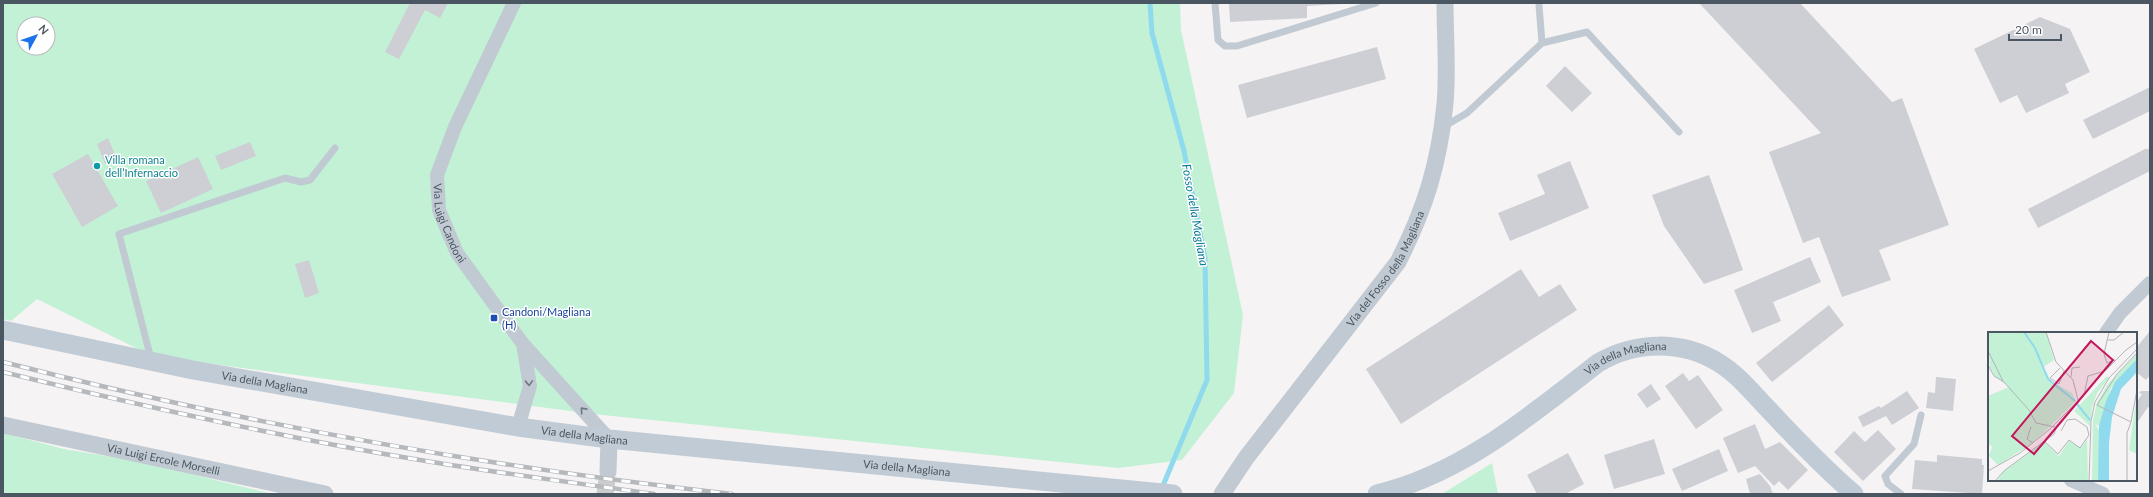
<svg xmlns="http://www.w3.org/2000/svg" width="2153" height="497" viewBox="0 0 2153 497" font-family="Lato,sans-serif">
	<style>
		.green { fill: #c3f1d5; fill-rule: evenodd }
		.lines { fill: none; stroke-linecap: round; stroke-linejoin: round }
		.stream { stroke: #90daee; stroke-width: 5 }
		.building { fill: #cdcfd5 }
		.tertiary-tunnel { stroke: #caccce; stroke-width: 17; stroke-dasharray: 17 8; stroke-linecap: butt }
		.service { stroke: #c1cad2; stroke-width: 7 }
		.minor { stroke: #c1cad2; stroke-width: 14 }
		.tertiary { stroke: #c1cad2; stroke-width: 17 }
		.secondary { stroke: #c1cbd6; stroke-width: 19 }
		.rail-casing { stroke: #b5b8bd; stroke-width: 4.5 }
		.rail { stroke: #fff; stroke-width: 3; stroke-dasharray: 9; stroke-linecap: butt }
		.oneway { stroke: #6e7983 }
		.culture-dot { fill: #0f9aa8; stroke: #fff; stroke-width: 1.5 }
		.transit-dot { fill: #1a4fb4; stroke: #fff; stroke-width: 1.5 }
		.labels { text-anchor: middle; stroke-width: 3; stroke-linejoin: round; paint-order: stroke }
		.culture-label { font-size: 11px; fill: #0d838f; stroke: #fff; text-anchor: start }
		.street-label { font-size: 11px; fill: #4a5661; stroke: #fff }
		.transit-label { font-size: 11px; fill: #164399; stroke: #fff; text-anchor: start }
		.water-label { font-size: 12px; font-style: italic; fill: #0c7c9b; stroke: #fff }
		.inset-river { fill: none; stroke: #90daee; stroke-width: 2 }
		.inset-road { fill: none; stroke: #b1b4b9; stroke-width: 1 }
		.view { fill: #c2185b; fill-opacity: 0.15; stroke: #c2185b; stroke-width: 2 }
		.inset-edge { fill: none; stroke: #4a5661; stroke-width: 2 }
	</style>
	<rect width="100%" height="100%" fill="#f5f3f3"/>
	<!-- green -->
	<path class="green" d="M3,3H1180L1181,30L1243,315L1234,393L1182,460L1118,468L593,414L152,356L37,299L11,321L3,319ZM24,24H48V48H24Z
		M3,433L64,449L142,462L272,494H3Z
		M1492,463L1498,494H1442Z"/>
	<g class="lines">
		<!-- stream -->
		<path class="stream" d="M1150,3L1152,33L1184,151L1205,258L1207,380L1162,488"/>
	</g>
	<!-- building -->
	<path class="building" d="M410,3H448L440,18L425,10L399,59L385,52Z
		M1229,3H1342V4L1307,6V18L1230,22Z
		M1699,3H1800L1892,102L1902,98L1949,225L1879,250L1891,280L1842,297L1819,237L1803,243L1769,152L1821,133Z
		M2040,17L2070,29L2090,72L2065,84L2069,93L2026,113L2017,95L2000,103L1974,49Z
		M1377,47L1386,79L1247,118L1238,85Z
		M1565,66L1592,93L1572,112L1546,86Z
		M2150,87V111L2093,139L2083,120Z
		M108,138L117,159L105,164L97,144Z
		M250,142L256,156L221,170L215,156Z
		M2145,149H2150V171L2038,228L2028,209Z
		M88,154L118,206L82,227L52,174Z
		M198,157L213,189L161,213L146,181Z
		M1570,161L1589,208L1510,241L1498,213L1545,194L1537,175Z
		M1709,175L1743,270L1704,284L1664,226L1652,195Z
		M1810,257L1821,282L1773,302L1781,321L1752,333L1734,290Z
		M309,260L319,293L305,298L295,264Z
		M1521,269L1539,297L1560,284L1577,310L1401,424L1366,369Z
		M1829,305L1844,325L1772,382L1756,363Z
		M2150,331V375L2146,380L2136,372V348Z
		M1683,373L1689,381L1698,375L1723,410L1696,429L1665,386Z
		M1936,377L1956,379L1953,411L1926,408L1928,392L1935,393Z
		M1651,384L1661,399L1647,408L1637,394Z
		M1907,391L1919,408L1892,425L1886,416L1863,427L1858,417L1879,406L1881,408Z
		M2141,391H2150V408L2148,407L2137,423L2136,398L2138,400L2142,394L2139,393Z
		M1755,424L1765,449L1780,442L1808,470L1788,490L1779,481L1774,486L1755,466L1738,473L1723,438Z
		M1878,430L1896,449L1863,481L1834,452L1854,431L1865,442Z
		M1654,439L1665,474L1614,489L1604,455Z
		M1719,449L1728,471L1682,491L1672,469Z
		M1568,453L1584,484L1565,494H1537L1527,475Z
		M1937,455L1982,459V465H1984L1982,494L1912,489L1915,460L1937,462Z
		M1760,474L1770,486L1773,494H1750L1746,479Z"/>
	<g class="lines">
		<!-- tertiary-tunnel -->
		<path class="tertiary-tunnel" d="M605,494L608,472"/>
		<!-- service -->
		<path class="service" d="M1215,3L1218,40L1225,46H1237L1376,3
			M1539,5L1542,43
			M1443,127L1467,113L1542,43L1587,32L1679,132
			M151,359L119,234L285,178L301,182L310,180L335,148
			M1901,494L1888,484L1885,476L1914,444L1921,415"/>
		<!-- minor -->
		<g class="minor">
			<path id="s1" d="M514,3L455,127L437,175L439,210L457,253L523,344L609,439"/>
			<path d="M2106,333L2120,313L2150,283"/>
			<path d="M518,427L530,386L523,344"/>
			<path d="M2071,480L2103,494"/>
		</g>
		<!-- tertiary -->
		<g class="tertiary">
			<path id="s2" d="M3,425L325,494"/>
			<path d="M608,472L609,439"/>
			<path id="s3" d="M1222,494L1246,458L1398,262C1425,209 1439,164 1445,104C1448,71 1445,36 1445,3"/>
		</g>
		<!-- secondary -->
		<g class="secondary">
			<path id="s4" d="M3,330L193,370L518,427L609,439L1173,494"/>
			<path id="s5" d="M1377,494C1462,474 1531,415 1598,363C1635,341 1682,340 1719,363C1739,375 1754,395 1770,411C1797,440 1824,468 1854,494"/>
		</g>
		<defs>
			<path id="rail" d="M3,362C242,423 487,467 732,494
				M3,372C141,406 280,437 420,460C497,473 576,483 654,494"/>
		</defs>
		<!-- rail casing -->
		<use href="#rail" class="rail-casing"/>
		<!-- rail -->
		<use href="#rail" class="rail"/>
	</g>
	<!-- one-way arrows -->
	<defs><path id="oneway-chevron" d="M-2-3.5L2.5 0L-2 3.5" fill="none" stroke-width="1.6" stroke-linecap="round" stroke-linejoin="round"/></defs>
	<g class="oneway">
		<use href="#oneway-chevron" transform="translate(529 383) rotate(88)"/>
		<use href="#oneway-chevron" transform="translate(583 410) rotate(-132)"/>
	</g>
	<!-- markers -->
	<circle class="culture-dot" cx="97" cy="166" r="4"/>
	<rect class="transit-dot" x="490" y="314" width="8" height="8" rx="2"/>
	<g class="labels">
		<!-- culture labels -->
		<g class="culture-label">
			<text x="105" y="164">Villa romana<tspan x="105" dy="13">dell’Infernaccio</tspan></text>
		</g>
		<!-- street labels -->
		<g class="street-label">
			<text dy="4" stroke="none"><textPath href="#s1" startOffset="239">Via Luigi Candoni</textPath></text>
			<text dy="4" stroke="none"><textPath href="#s3" startOffset="279">Via del Fosso della Magliana</textPath></text>
			<text dy="4" stroke="none"><textPath href="#s5" startOffset="287">Via della Magliana</textPath></text>
			<text dy="4" stroke="none"><textPath href="#s4" startOffset="267">Via della Magliana</textPath></text>
			<text dy="4" stroke="none"><textPath href="#s4" startOffset="591">Via della Magliana</textPath></text>
			<text dy="4" stroke="none"><textPath href="#s2" startOffset="164">Via Luigi Ercole Morselli</textPath></text>
			<text dy="4" stroke="none"><textPath href="#s4" startOffset="915">Via della Magliana</textPath></text>
		</g>
		<!-- transit labels -->
		<g class="transit-label">
			<text x="502" y="316">Candoni/Magliana<tspan x="502" dy="13">(H)</tspan></text>
		</g>
		<!-- water labels -->
		<g class="water-label">
			<text transform="translate(1195 215) rotate(80)" y="4">Fosso della Magliana</text>
		</g>
	</g>
	<!-- overview -->
	<g transform="translate(1988 332)">
		<rect width="149" height="149" fill="#f5f3f3"/>
		<path d="M0,0H58L66,28L55,35L63,49L84,61L88,69L45,111L10,133L1,124L4,115L0,111V64L21,55L7,44L2,35ZM149,22V27L123,56L112,94L107,92L111,98L112,120L110,149H104L105,88L109,71L119,53ZM119,44L121,46L109,61L104,76L102,94L86,79ZM149,63V122L141,118ZM99,107L100,149H9L15,140L56,110L71,124L81,109L93,116Z" fill="#c3f1d5"/>
		<path d="M149,27V40L133,57L124,85L121,111V149H110L111,94L118,69L127,50Z" fill="#90daee"/>
		<path class="inset-river" d="M36,0L47,16L60,47L87,69M89,72L102,88"/>
		<path class="inset-road" d="M58,0L68,30L85,48L90,68M121,0L116,22L119,31L127,28M120,8H126L136,0M0,19L15,49M0,33L6,44L16,50L41,78L48,91L67,95M72,36L62,46L71,52L76,39M83,45L84,36L92,35M143,90L149,58M43,95L39,107L45,111M56,109L70,122L81,108L92,116L101,103L99,95L87,87L79,88L73,99M0,139L32,121L62,97L96,63L100,44L117,39L138,18L149,10M7,149L17,138L66,102L68,96M101,149L103,89L107,70L121,46L149,17M139,149V101L143,90L109,73L129,42L149,21"/>
		<path class="view" d="M103,9L125,28L46,122L24,104Z"/>
		<rect width="149" height="149" class="inset-edge"/>
	</g>
	<!-- border -->
	<rect width="2153" height="497" fill="none" stroke="#4a5661" stroke-width="8"/>
	<!-- north arrow -->
	<g transform="translate(36 36) rotate(50)"><circle r="19" fill="#ffffff" stroke="#b7bbc0"/>
	<path d="M0-3L7 15L0 10L-7 15Z" fill="#1a73e8"/>
	<text y="-6" font-size="11" font-weight="bold" text-anchor="middle" fill="#4a5661">N</text>
	</g>
	<!-- scale -->
	<path d="M2009 34v6h52v-6" fill="none" stroke="#4a5661" stroke-width="2"/>
	<text x="2015" y="34" font-size="12" fill="#4a5661" stroke="#ffffff" stroke-width="3" paint-order="stroke">20 m</text>
</svg>
